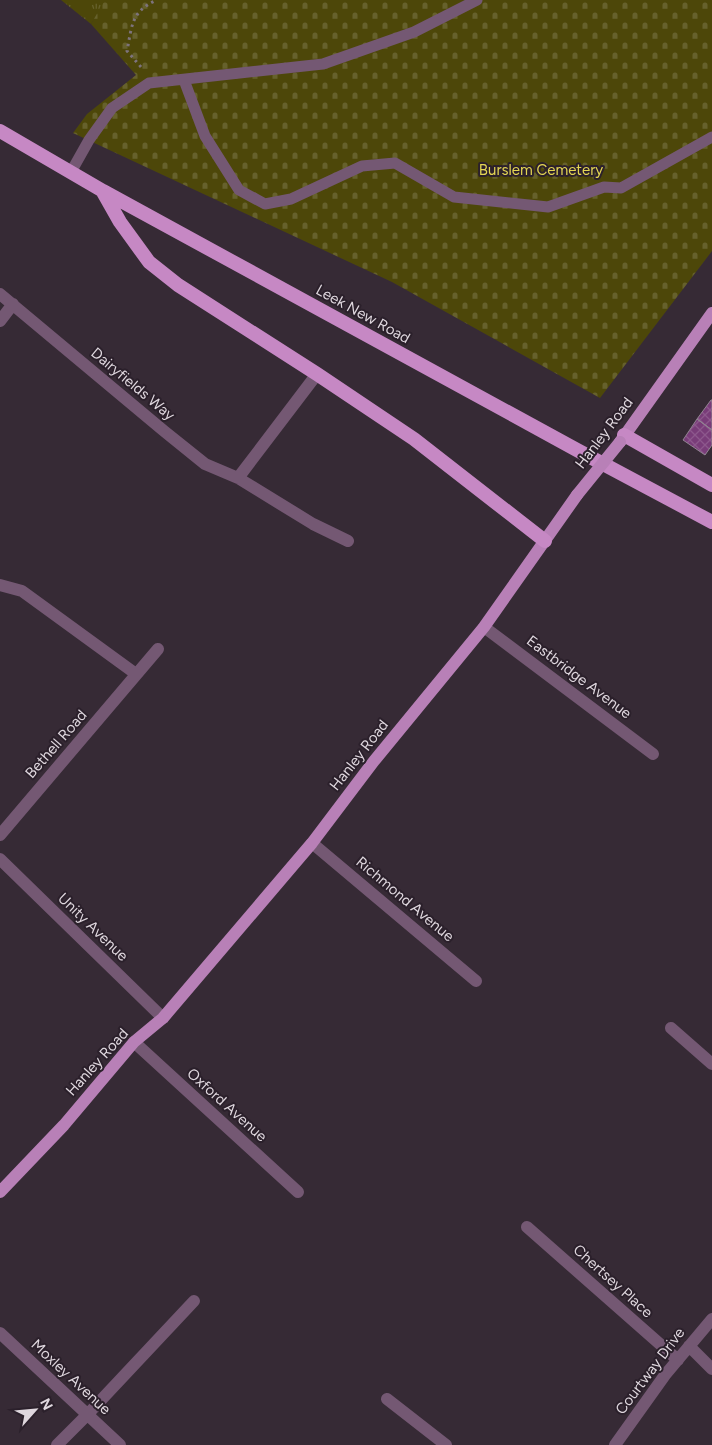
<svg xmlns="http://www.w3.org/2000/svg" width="712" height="1445" viewBox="0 0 712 1445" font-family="Figtree,sans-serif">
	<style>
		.grass { fill: url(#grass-tufts) }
		.cemetery { fill: url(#cemetery-stones) }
		.building { fill: url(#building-cross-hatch); stroke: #918391 }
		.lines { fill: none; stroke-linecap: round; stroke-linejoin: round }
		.path { stroke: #7d737c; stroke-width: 3; stroke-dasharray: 2.5 4; stroke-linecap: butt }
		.service { stroke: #745873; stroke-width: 11 }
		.minor { stroke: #745873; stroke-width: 12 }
		.primary { stroke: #b880b7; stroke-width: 12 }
		.trunk { stroke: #c688c4; stroke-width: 14 }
		.primary-bridge { stroke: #b880b7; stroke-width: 12 }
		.labels { text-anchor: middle; stroke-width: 4; stroke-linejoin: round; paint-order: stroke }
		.park-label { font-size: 15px; fill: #e3d553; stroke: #2b202b }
		.street-label { font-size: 15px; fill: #dfd7de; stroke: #2b202b }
	</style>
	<defs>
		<pattern id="grass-tufts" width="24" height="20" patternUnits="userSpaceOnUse" patternTransform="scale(1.25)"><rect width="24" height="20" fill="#4d4709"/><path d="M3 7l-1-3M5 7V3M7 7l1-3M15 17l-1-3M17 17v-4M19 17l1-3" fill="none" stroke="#66612c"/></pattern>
		<pattern id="cemetery-stones" width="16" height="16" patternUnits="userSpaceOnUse" patternTransform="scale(1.25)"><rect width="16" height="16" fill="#4d4709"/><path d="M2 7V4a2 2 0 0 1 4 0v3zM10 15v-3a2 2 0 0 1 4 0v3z" fill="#66612c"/></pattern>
		<pattern id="building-cross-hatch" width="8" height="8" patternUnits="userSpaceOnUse" patternTransform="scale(1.25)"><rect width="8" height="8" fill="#793c79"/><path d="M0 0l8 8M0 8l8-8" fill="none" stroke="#8c578c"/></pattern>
	</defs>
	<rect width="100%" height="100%" fill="#362a35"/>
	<!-- grass -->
	<path class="grass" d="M61,0H107L91,24Z"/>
	<!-- cemetery -->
	<path class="cemetery" d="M105,0H712V251L600,398L392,282L73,133L87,114L136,75L91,24Z"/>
	<!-- building -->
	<path class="building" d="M711,400H712V430L697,419Z
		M697,419L712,430V445L705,455L683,440Z"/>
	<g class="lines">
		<!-- path -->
		<path class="path" d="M141,67L127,51C132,26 131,11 157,0"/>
		<!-- service -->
		<path class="service" d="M184,80L205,136L239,190L265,204L291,199L362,166L395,163L454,197L548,207L604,187L621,188L712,137
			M71,172L89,140L112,108L149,83L323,64L414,32L477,0"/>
		<!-- minor -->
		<path class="minor" d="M0,294L164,431L205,464L238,478L313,524L348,541
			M0,321L13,304
			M238,478L317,374
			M0,585L22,591L136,674
			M484,627L653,754
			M0,835L158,649
			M312,843L476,981
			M0,859L163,1018
			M671,1028L712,1064
			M134,1042L298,1192
			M527,1227L678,1360
			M0,1333L120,1445
			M689,1346L712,1369
			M387,1399L446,1445
			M57,1445L87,1415L194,1301
			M615,1445L665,1375L712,1319"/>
		<!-- primary -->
		<path class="primary" d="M620,442L712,313
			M0,1192L64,1125L134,1042L163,1018L312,843L374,761L484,627L577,495"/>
		<!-- trunk -->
		<path class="trunk" d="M0,131L103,191L577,450L712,522
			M103,192L120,222L149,262L178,285L317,374L414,439L545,541
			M624,435L712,485"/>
		<!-- primary-bridge -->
		<path class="primary-bridge" d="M577,495L620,442"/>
	</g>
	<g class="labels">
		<!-- park labels -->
		<g class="park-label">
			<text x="541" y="175">Burslem Cemetery</text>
		</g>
		<!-- street labels -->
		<g class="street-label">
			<text transform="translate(363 314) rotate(29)" y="5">Leek New Road</text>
			<text transform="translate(133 384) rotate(40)" y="5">Dairyfields Way</text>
			<text transform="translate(604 433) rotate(-53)" y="5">Hanley Road</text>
			<text transform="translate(579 677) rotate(37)" y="5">Eastbridge Avenue</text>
			<text transform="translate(56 744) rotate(-49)" y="5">Bethell Road</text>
			<text transform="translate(359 755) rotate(-52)" y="5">Hanley Road</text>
			<text transform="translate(405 899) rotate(40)" y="5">Richmond Avenue</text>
			<text transform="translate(93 927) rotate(44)" y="5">Unity Avenue</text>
			<text transform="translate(97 1062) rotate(-48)" y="5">Hanley Road</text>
			<text transform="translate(227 1105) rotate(42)" y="5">Oxford Avenue</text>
			<text transform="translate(613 1281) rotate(42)" y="5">Chertsey Place</text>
			<text transform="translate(650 1371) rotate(-53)" y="5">Courtway Drive</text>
			<text transform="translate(71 1377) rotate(43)" y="5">Moxley Avenue</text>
		</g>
	</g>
	<!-- north arrow -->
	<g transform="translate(35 1410) rotate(63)" stroke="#2b202b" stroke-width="4" paint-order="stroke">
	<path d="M0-4L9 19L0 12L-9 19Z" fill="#dfd7de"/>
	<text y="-8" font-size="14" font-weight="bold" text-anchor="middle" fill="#dfd7de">N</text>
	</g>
</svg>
